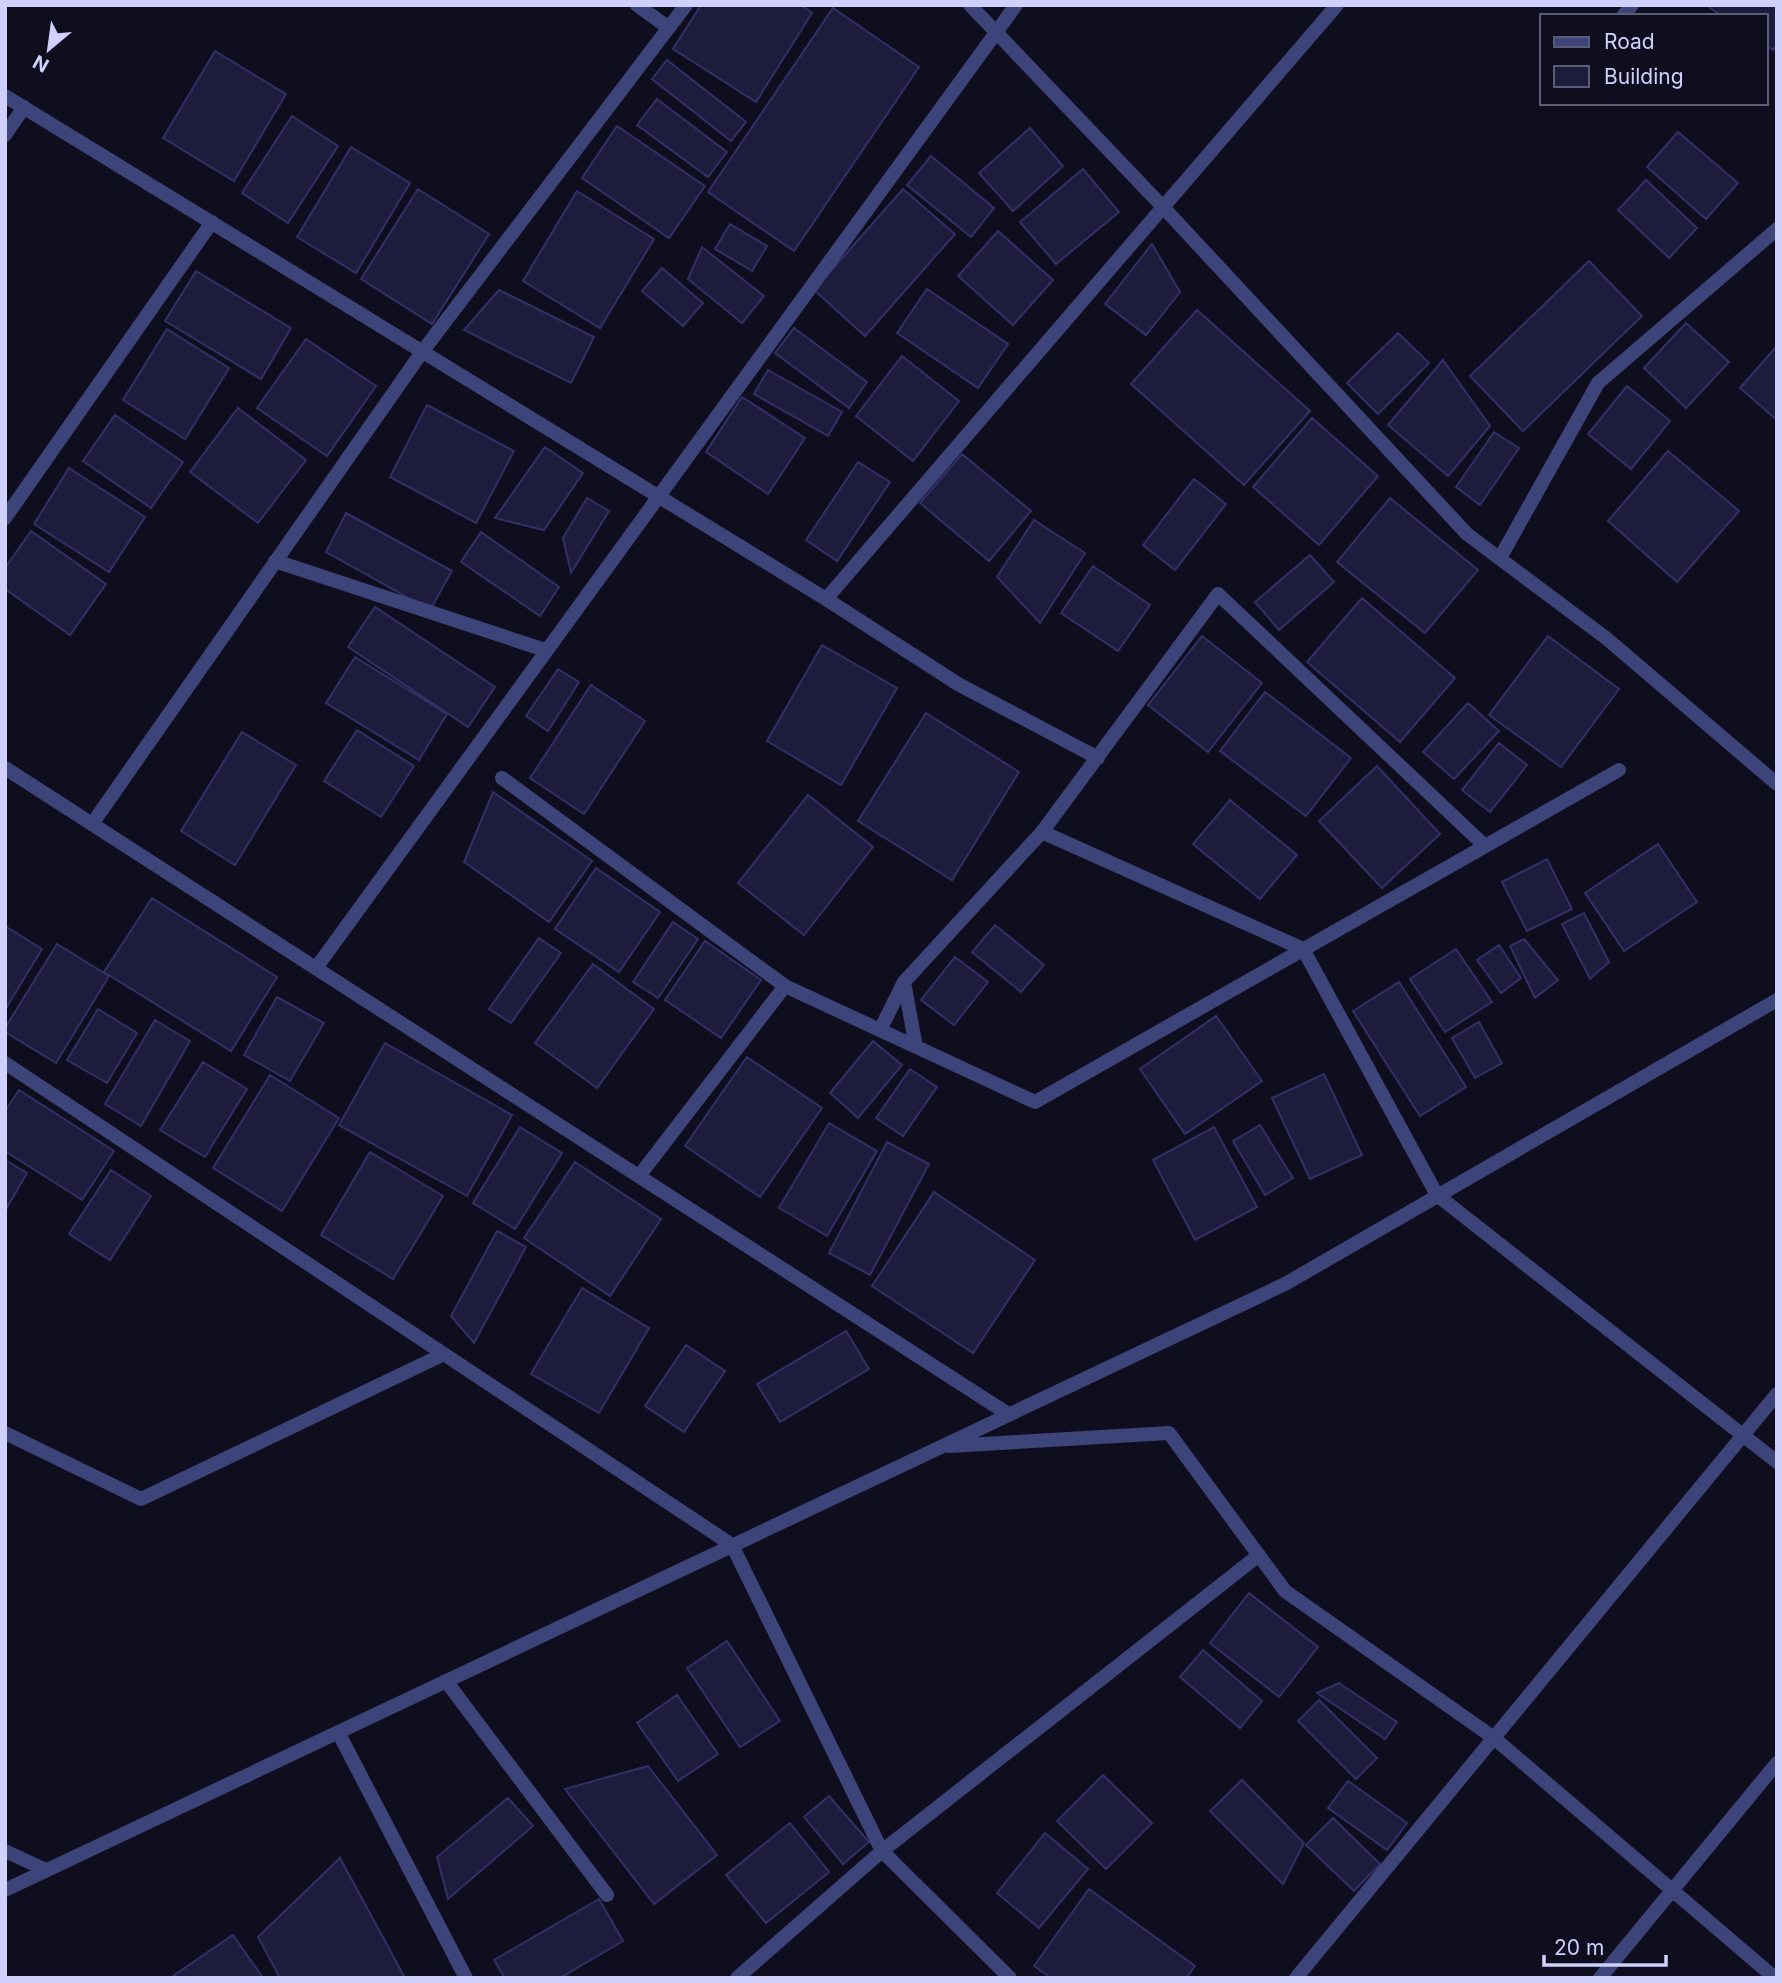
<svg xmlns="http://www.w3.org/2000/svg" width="1782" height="1983" viewBox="0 0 1782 1983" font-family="Inter,sans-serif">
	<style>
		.building { fill: #1d1c3d; stroke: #323067; stroke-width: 2 }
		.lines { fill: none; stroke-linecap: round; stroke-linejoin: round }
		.street { stroke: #3d4479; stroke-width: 14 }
	</style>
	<rect width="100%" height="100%" fill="#0e0e1e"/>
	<!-- building -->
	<path class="building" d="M701,5H801L812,13L756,102L673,49Z
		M1706,5H1777V44L1773,50L1766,45V16H1722Z
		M833,8L919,67L794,251L708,192Z
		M215,51L286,94L234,181L163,138Z
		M667,60L746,122L731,141L652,79Z
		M657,99L727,152L708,177L637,125Z
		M292,116L338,146L288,223L242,193Z
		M617,126L705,186L669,238L582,178Z
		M1030,128L1063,166L1013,211L979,173Z
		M1678,132L1738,183L1706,219L1647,167Z
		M351,147L410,183L356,273L297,237Z
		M931,156L994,208L971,237L907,185Z
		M1083,169L1119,212L1056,264L1020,222Z
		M1646,180L1697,228L1669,258L1618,210Z
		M418,189L489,234L432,324L361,279Z
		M903,189L955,234L865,336L814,290Z
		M577,191L654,239L600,328L523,281Z
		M730,224L767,246L752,271L715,249Z
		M998,231L1053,280L1013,325L958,276Z
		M1152,244L1180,292L1146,335L1105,304Z
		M702,247L764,296L742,323L688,279Z
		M1589,261L1642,316L1523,431L1470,376Z
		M662,268L703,303L683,326L642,291Z
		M196,271L291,328L261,379L165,321Z
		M927,289L1008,344L978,388L897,333Z
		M499,290L594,337L571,383L464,330Z
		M1197,310L1310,411L1244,485L1131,384Z
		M1686,323L1729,362L1686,408L1644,368Z
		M794,328L867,382L849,408L775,353Z
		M167,329L229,368L185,439L123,400Z
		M1398,333L1429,363L1378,414L1347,383Z
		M306,339L376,386L327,456L257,408Z
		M1777,346V420L1740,388Z
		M902,356L959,401L913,461L856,416Z
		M1443,360L1490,426L1448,476L1388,425Z
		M768,370L842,412L828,436L754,394Z
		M1627,386L1670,421L1631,469L1588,434Z
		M742,397L805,438L768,494L706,452Z
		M427,405L514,451L476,523L390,477Z
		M238,408L306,460L258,523L190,472Z
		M115,415L183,462L151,508L83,461Z
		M1312,418L1378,476L1319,545L1253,487Z
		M1494,432L1519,448L1480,505L1456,487Z
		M545,447L583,473L544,530L495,518Z
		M1668,451L1739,511L1677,582L1608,521Z
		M962,454L1031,511L989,561L920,503Z
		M858,462L890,482L837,561L806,540Z
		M69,468L145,517L109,572L34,524Z
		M1194,479L1226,504L1175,570L1143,545Z
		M587,498L609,511L571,573L563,538Z
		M1390,498L1478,570L1425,633L1337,562Z
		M346,513L452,571L430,610L326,552Z
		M1034,520L1085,553L1040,623L997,577Z
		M31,531L106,584L70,635L5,589V568Z
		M481,532L559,587L540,616L461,562Z
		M1310,555L1334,582L1279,630L1255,602Z
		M1093,566L1150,605L1118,651L1061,613Z
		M1362,598L1455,678L1400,742L1307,662Z
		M375,607L495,687L468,727L348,647Z
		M1202,636L1262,683L1208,752L1148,705Z
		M1548,636L1619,689L1561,767L1489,715Z
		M822,645L897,688L841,785L767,741Z
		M355,657L447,714L419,760L326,703Z
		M558,669L579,682L548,731L526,716Z
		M591,685L645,721L584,814L530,778Z
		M1265,692L1351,758L1306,816L1220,751Z
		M1468,703L1499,731L1454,779L1423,752Z
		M926,713L1019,772L952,880L858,821Z
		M357,730L414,766L381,817L324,781Z
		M242,732L296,765L235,865L181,831Z
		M1499,743L1527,765L1490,812L1462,790Z
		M1377,766L1440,834L1382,888L1319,821Z
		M493,792L592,861L549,922L464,862Z
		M808,795L873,847L804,935L738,883Z
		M1230,800L1297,855L1260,899L1193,844Z
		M1658,844L1697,902L1624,951L1585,893Z
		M1547,859L1572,909L1527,931L1502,882Z
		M596,868L660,912L619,972L555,929Z
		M152,898L277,977L231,1051L104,972Z
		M1584,913L1609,962L1590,979L1562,924Z
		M673,922L698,939L658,998L633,982Z
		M995,925L1044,965L1021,992L972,952Z
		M5,926L42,949L5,1010Z
		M539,938L561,953L511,1023L489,1009Z
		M1524,939L1558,980L1535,998L1510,946Z
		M705,941L761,980L721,1038L665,1000Z
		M57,944L109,976L56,1063L5,1032V1028Z
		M1499,945L1521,978L1501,993L1477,960Z
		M1456,949L1492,1002L1445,1032L1410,979Z
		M955,957L988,982L954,1025L921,1000Z
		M593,964L654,1009L597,1088L535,1043Z
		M1399,982L1466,1087L1420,1116L1353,1011Z
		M277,997L324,1023L290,1081L244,1055Z
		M98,1009L137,1033L107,1083L67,1060Z
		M1216,1016L1262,1081L1185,1134L1140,1069Z
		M155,1020L190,1041L141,1126L105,1104Z
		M1479,1022L1502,1063L1475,1078L1452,1038Z
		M873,1041L902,1065L858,1118L830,1093Z
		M385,1043L512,1115L467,1196L339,1125Z
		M747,1057L822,1108L760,1197L685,1146Z
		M203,1062L247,1089L205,1157L160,1130Z
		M910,1069L937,1087L903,1136L876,1118Z
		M1324,1074L1362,1155L1310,1179L1272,1098Z
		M270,1075L339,1118L282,1211L213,1168Z
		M19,1090L114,1151L82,1200L5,1151V1111Z
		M829,1123L877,1151L827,1236L779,1208Z
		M1260,1125L1293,1178L1265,1195L1233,1141Z
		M520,1127L562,1153L515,1229L473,1203Z
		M1214,1127L1257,1207L1195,1240L1153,1160Z
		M887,1142L929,1164L870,1275L829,1253Z
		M370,1152L443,1196L393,1279L321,1235Z
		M5,1160L27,1173L5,1211Z
		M575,1162L661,1219L610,1296L524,1238Z
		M111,1170L151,1196L110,1260L69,1234Z
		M934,1192L1035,1260L973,1353L872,1286Z
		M497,1231L526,1247L474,1343L451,1316Z
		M582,1288L649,1328L599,1413L531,1374Z
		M846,1331L869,1369L780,1422L757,1384Z
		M686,1345L725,1371L684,1432L645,1406Z
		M1249,1593L1318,1647L1279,1697L1210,1643Z
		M727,1641L780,1721L740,1747L687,1668Z
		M1203,1650L1262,1701L1240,1728L1180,1677Z
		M1339,1683L1397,1722L1385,1739L1317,1693Z
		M677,1695L718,1754L678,1781L637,1723Z
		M1319,1700L1377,1758L1356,1779L1298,1721Z
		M648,1766L717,1855L654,1904L565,1789Z
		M1103,1775L1152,1823L1106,1869L1057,1821Z
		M1242,1780L1304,1843L1283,1884L1210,1811Z
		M1348,1781L1407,1823L1387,1850L1328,1808Z
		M829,1796L869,1842L843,1864L804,1817Z
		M508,1798L533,1826L448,1899L437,1857Z
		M1333,1818L1380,1864L1354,1891L1306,1845Z
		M790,1823L829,1872L766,1923L726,1875Z
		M1045,1833L1088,1869L1039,1928L997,1893Z
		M340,1858L405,1978H280L258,1937Z
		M1089,1889L1195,1966L1186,1978H1051L1034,1966Z
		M599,1899L623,1941L560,1978H505L494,1960Z
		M233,1935L263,1978H170Z"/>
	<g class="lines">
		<!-- street -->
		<path class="street" d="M637,5L669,28
			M970,5L1163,207L1467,534L1606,638L1777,784
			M1623,16L1632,5
			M5,96L826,599L1337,5
			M5,135L24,107
			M5,518L212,222
			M1500,558L1598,383L1777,229
			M275,561L545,650
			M826,599L958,684L1098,758
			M5,768L1008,1414
			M502,778L785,986
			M92,824L422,352L686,5
			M1042,832L1303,949L1437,1195L1777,1462
			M316,968L1016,5
			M880,1030L904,982
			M916,1047L904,982L1042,832L1218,594L1485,846
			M5,1063L732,1545L882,1851L1010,1978
			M639,1176L785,986L1035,1102L1619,770
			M5,1433L141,1499L444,1354
			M949,1446L1169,1433L1285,1591L1494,1738L1775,1978
			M446,1681L607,1895
			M338,1732L466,1978
			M5,1851L46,1870
			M5,1890L1285,1284L1777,1000
			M737,1978L882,1851L1259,1555
			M1296,1978L1777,1394
			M1600,1978L1777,1763"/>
	</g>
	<!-- border -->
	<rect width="1782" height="1983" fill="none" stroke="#cfd0fb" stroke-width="14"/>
	<!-- legend -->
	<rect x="1540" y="14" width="228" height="91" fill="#0e0e1e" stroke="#5b5c76" stroke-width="2"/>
	<rect x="1554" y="37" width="35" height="10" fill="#3d4479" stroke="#5b5c76" stroke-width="2"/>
	<text x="1604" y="49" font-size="21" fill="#cfd0fb">Road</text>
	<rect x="1554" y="66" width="35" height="21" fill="#1d1c3d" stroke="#5b5c76" stroke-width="2"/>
	<text x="1604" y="84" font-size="21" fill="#cfd0fb">Building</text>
	<!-- north arrow -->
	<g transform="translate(49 49) rotate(209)" stroke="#0e0e1e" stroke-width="5" paint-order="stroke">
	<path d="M0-5L12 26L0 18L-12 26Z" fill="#cfd0fb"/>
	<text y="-10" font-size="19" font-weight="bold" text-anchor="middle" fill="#cfd0fb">N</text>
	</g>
	<!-- scale -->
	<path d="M1544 1955v10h122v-10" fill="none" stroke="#cfd0fb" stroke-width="3.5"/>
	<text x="1554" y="1955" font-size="21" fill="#cfd0fb" stroke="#0e0e1e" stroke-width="5" paint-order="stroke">20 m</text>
</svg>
